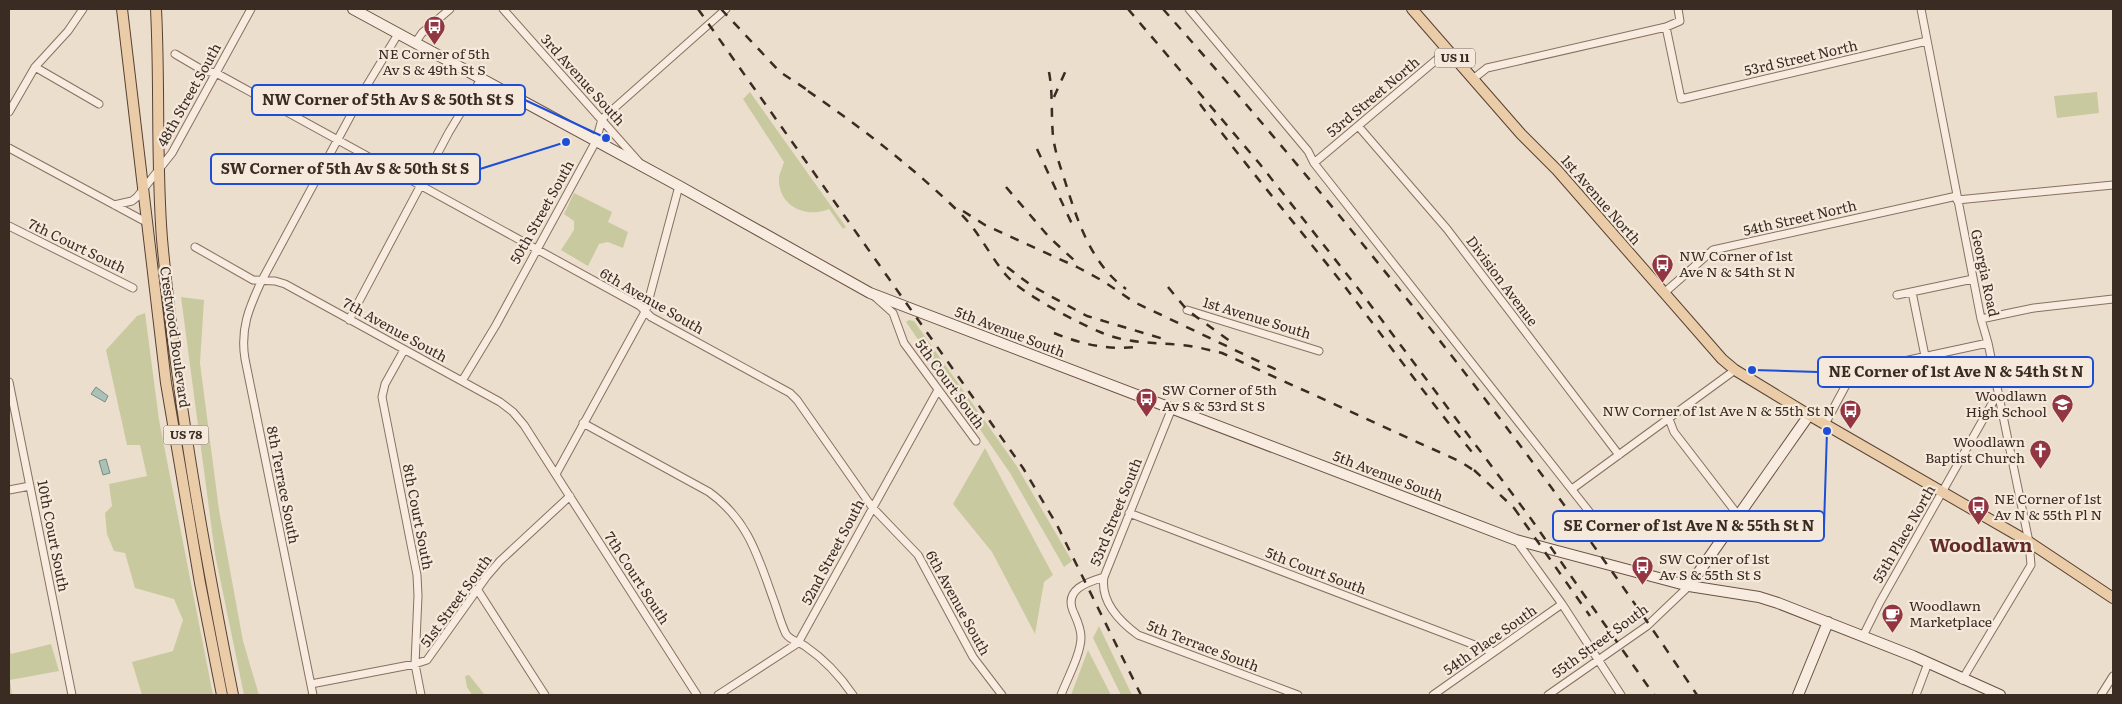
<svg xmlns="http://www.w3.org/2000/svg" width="2122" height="704" viewBox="0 0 2122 704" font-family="Literata,serif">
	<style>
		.green { fill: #c9c9a0 }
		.water { fill: #abc1b8; stroke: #728f84 }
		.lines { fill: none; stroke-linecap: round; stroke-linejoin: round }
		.street-casing { stroke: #887061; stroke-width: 9 }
		.secondary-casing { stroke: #6a5244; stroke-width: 12 }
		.primary-casing { stroke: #564034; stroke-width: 12 }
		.street { stroke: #f7ecdf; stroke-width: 7 }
		.secondary { stroke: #f7ecdf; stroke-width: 10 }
		.primary { stroke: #eacda8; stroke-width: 10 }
		.rail { stroke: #3a2b23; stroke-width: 2.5; stroke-dasharray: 9 9; stroke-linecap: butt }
		.labels { text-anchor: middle; stroke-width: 4.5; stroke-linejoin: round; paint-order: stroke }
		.shield { fill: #f4e9db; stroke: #72645a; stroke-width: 1 }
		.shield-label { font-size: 12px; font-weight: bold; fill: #3a2b23 }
		.poi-label { font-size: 14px; fill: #3a2b23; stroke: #f4e9db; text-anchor: start }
		.street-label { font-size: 14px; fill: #3a2b23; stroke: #f4e9db }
		.district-label { font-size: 19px; font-weight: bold; fill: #632a26; stroke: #f4e9db }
		.leader { fill: none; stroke: #1d4ed8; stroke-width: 2 }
		.callout-dot { fill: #1d4ed8; stroke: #f4e9db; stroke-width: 2 }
		.callout { fill: #f4e9db; stroke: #1d4ed8; stroke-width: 2 }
		.callout-label { font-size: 15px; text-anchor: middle; font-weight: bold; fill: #3a2b23 }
	</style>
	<rect width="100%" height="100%" fill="#ecdecc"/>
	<!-- green -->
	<path class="green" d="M750,92L846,227L843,229L829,209C806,219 777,206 779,177C780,172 783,166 784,162L743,99Z
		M2097,92L2099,113L2057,118L2054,96Z
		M574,193L612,212L608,222L628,232L623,248L608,242L599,244L588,266L561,250L574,230V221L564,214Z
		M181,297L204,300L200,363L219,510L243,641L259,695H244L215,554Z
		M145,313L159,420L213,695H142L132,662L173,651L183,620L174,599L135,588L125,553L114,551L107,534L105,513L112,506L109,484L147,476L140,445H127L106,350L137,316Z
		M909,320L914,321L1016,465L1072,561L1064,567L1010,473L906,322Z
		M985,448L1053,575L1044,582L1035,634L992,552L953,504Z
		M1099,626L1132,695H1121L1093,638Z
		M51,644L59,671L10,680L12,695H9V647L11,654Z
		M1088,650L1111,695H1071Z
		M469,675L485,695H472L467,687L465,676Z"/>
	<!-- water -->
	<path class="water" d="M96,387L108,396L105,402L91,394Z
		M106,459L110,473L103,475L99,461Z"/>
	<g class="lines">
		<defs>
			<path id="street" d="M503,9L639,162
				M1189,9L1308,151L1314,163L1591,514
				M1921,9L1981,319L1988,343L2029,542L2031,565L1962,680
				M1666,27L1681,99L1927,41
				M415,43L422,33L450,9
				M175,54L204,71L216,73L640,306L651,317L790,393L797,400L872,507L918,555L973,657L1002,695
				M35,67L99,104
				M1473,79L1487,68L1666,27L1680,21L1678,9
				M9,112L35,67L68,31L83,9
				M1359,127L1447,229L1619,455
				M9,148L146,222
				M1314,163L1448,50
				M1957,200L2113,185
				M114,205L132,201L137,197L172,153L251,9
				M9,226L133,288
				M195,247L253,280L275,281L285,284L500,402L513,412L524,425L697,695
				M1912,292L1925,356
				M1664,293L1713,250L1957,196
				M1897,295L1973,279
				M874,296L893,313L904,343L976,441
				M1187,310L1319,351
				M1981,319L2034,308L2113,299
				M349,320L449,132L481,79
				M404,350L385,384L382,397L417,575L418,596L415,664L421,695
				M462,381L496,325L596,141L602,119L726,9
				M9,382L72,695
				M1669,419L1674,432L1738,515
				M583,423L709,492C749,521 758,557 774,601C778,612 781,624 786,634C791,641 799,642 805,646C824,659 840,676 853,695
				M1825,424L1853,372L1988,343
				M556,474L646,310L679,186
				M1572,489L1735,370
				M9,490L30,486
				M1129,513L1493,652
				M1516,540L1562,604L1621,695
				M1104,577C1100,602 1119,621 1138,635L1298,695
				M477,589L545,695
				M1863,636L1880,602L1998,393
				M311,684L415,664L427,660L487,576L500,561L570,496
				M313,695L245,359C240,329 249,308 261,282L366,87L398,34
				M718,695L798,643L938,390
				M1061,695C1067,679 1081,654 1081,637C1081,628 1077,620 1073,611C1064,589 1088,582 1104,577L1172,408
				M1433,695L1562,604
				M1548,695L1647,626L1689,586
				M1916,695L1928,663
				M2101,695L2113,676"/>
			<path id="secondary" d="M353,9L679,186L870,293L1516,540L1689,586L1759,597L1778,603L1913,656L2000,695
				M1689,586L1809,415
				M1798,695L1828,622"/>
			<path id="primary" d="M122,9L166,383L200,583L222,695
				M156,9C160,86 156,163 162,239C176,393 203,544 233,695
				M1412,9L1521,134L1557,170L1722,359L1735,370L1809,415L2029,542L2113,598"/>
		</defs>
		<!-- street casing -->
		<use href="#street" class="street-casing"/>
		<!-- secondary casing -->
		<use href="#secondary" class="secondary-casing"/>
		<!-- primary casing -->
		<use href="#primary" class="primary-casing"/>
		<!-- street -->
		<use href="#street" class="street"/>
		<!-- secondary -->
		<use href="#secondary" class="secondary"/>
		<!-- primary -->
		<use href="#primary" class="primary"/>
		<!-- rail -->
		<path class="rail" d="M698,9L1023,468L1057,525L1141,695
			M721,9L780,72L812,93
			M1128,9L1259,163L1360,291L1529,516L1654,695
			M1163,9C1355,226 1536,454 1697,695
			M1049,72C1053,93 1051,115 1053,136C1055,152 1060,166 1065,181C1077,220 1091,264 1126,289
			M808,91C862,128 914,168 961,214C979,232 990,256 1006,275C1022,294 1076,322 1100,332C1127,344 1153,342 1181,345C1195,346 1209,350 1222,353L1461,462L1478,473
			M1054,97L1067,68
			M1200,104C1245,165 1295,223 1342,283C1387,341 1430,402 1477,458
			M1037,149L1072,224
			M1006,187L1049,237L1076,262
			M963,211L985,225L1077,267L1103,281L1134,302L1279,371
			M1007,267L1032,286L1087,316L1167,340
			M1168,287L1187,310L1234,344
			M1054,333C1081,344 1106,350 1135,347
			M1474,470L1514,508
			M1514,508L1590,616"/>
	</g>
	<!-- icons -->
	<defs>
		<symbol id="bus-pin" viewBox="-11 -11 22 30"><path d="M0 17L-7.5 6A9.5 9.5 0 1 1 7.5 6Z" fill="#923642" stroke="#f4e9db"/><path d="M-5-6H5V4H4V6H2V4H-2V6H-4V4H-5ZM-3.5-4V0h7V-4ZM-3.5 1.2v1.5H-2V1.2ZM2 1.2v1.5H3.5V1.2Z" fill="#fff"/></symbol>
		<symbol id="school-pin" viewBox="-11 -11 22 30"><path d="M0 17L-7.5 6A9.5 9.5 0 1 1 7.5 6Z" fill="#923642" stroke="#f4e9db"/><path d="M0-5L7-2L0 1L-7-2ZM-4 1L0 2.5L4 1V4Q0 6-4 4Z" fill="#fff"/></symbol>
		<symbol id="church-pin" viewBox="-11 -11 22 30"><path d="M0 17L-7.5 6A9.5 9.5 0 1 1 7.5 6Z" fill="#923642" stroke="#f4e9db"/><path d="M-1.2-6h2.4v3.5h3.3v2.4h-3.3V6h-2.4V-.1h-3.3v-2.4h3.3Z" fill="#fff"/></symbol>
		<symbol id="cafe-pin" viewBox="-11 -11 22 30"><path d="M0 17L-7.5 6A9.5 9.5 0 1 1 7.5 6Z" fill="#923642" stroke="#f4e9db"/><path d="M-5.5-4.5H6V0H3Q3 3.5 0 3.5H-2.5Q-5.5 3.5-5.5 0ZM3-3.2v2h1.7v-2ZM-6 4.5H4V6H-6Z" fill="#fff"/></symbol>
	</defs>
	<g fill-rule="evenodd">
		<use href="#bus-pin" x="422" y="14" width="25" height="34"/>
		<use href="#bus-pin" x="1650" y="252" width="25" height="34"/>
		<use href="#bus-pin" x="1134" y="386" width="25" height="34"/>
		<use href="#school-pin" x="2050" y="392" width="25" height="34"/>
		<use href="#bus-pin" x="1838" y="398" width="25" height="34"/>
		<use href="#church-pin" x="2028" y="438" width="25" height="34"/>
		<use href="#bus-pin" x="1966" y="494" width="25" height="34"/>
		<use href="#bus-pin" x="1630" y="554" width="25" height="34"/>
		<use href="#cafe-pin" x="1880" y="602" width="25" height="34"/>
	</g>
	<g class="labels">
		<!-- shield labels -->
		<g class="shield">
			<rect x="1435" y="48.5" width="40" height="19" rx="4"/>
			<rect x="163.5" y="425.5" width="45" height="19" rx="4"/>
		</g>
		<g class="shield-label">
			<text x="1455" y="62">US 11</text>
			<text x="186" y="439">US 78</text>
		</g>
		<!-- poi labels -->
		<g class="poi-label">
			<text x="434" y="59" text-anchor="middle">NE Corner of 5th<tspan x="434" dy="16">Av S &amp; 49th St S</tspan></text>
			<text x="1679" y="261">NW Corner of 1st<tspan x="1679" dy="16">Ave N &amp; 54th St N</tspan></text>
			<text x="1162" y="395">SW Corner of 5th<tspan x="1162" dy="16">Av S &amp; 53rd St S</tspan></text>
			<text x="2047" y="401" text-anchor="end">Woodlawn<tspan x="2047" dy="16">High School</tspan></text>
			<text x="1835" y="416" text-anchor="end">NW Corner of 1st Ave N &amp; 55th St N</text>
			<text x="2025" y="447" text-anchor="end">Woodlawn<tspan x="2025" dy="16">Baptist Church</tspan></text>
			<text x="1994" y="504">NE Corner of 1st<tspan x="1994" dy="16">Av N &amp; 55th Pl N</tspan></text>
			<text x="1659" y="564">SW Corner of 1st<tspan x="1659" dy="16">Av S &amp; 55th St S</tspan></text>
			<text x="1909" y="611">Woodlawn<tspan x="1909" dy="16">Marketplace</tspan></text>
		</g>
		<!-- street labels -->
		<g class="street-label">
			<text transform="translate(1801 58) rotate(-13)" y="5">53rd Street North</text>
			<text transform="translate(583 80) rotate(48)" y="5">3rd Avenue South</text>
			<text transform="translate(189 95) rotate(-61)" y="5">48th Street South</text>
			<text transform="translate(1373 97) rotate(-40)" y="5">53rd Street North</text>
			<text transform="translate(1601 200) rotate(49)" y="5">1st Avenue North</text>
			<text transform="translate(542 212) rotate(-61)" y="5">50th Street South</text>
			<text transform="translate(1800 218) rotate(-13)" y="5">54th Street North</text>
			<text transform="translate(77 246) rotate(26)" y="5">7th Court South</text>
			<text transform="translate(1985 273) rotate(78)" y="5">Georgia Road</text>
			<text transform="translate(1502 281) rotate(53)" y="5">Division Avenue</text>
			<text transform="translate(652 301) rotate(30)" y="5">6th Avenue South</text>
			<text transform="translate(1257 318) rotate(17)" y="5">1st Avenue South</text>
			<text transform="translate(395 330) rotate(29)" y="5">7th Avenue South</text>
			<text transform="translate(1010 332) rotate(21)" y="5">5th Avenue South</text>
			<text transform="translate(175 337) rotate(82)" y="5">Crestwood Boulevard</text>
			<text transform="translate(950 384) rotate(54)" y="5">5th Court South</text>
			<text transform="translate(1388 476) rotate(21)" y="5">5th Avenue South</text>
			<text transform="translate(283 485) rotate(79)" y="5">8th Terrace South</text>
			<text transform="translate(1116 512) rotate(-68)" y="5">53rd Street South</text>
			<text transform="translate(418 517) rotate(79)" y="5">8th Court South</text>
			<text transform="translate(1904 534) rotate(-60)" y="5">55th Place North</text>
			<text transform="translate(53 536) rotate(79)" y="5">10th Court South</text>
			<text transform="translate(833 552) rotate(-62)" y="5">52nd Street South</text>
			<text transform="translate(1316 571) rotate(21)" y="5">5th Court South</text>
			<text transform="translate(637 578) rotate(57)" y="5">7th Court South</text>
			<text transform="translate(456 601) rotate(-54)" y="5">51st Street South</text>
			<text transform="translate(958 603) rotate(61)" y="5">6th Avenue South</text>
			<text transform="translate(1490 640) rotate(-35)" y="5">54th Place South</text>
			<text transform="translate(1600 641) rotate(-36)" y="5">55th Street South</text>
			<text transform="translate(1203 646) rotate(21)" y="5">5th Terrace South</text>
		</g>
		<!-- district labels -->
		<g class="district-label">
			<text x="1981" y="552">Woodlawn</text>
		</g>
	</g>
	<!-- callouts -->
	<path class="leader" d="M606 138L525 100M566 142L480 169M1752 370L1818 372M1827 431L1824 526"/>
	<g class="callout-dot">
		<circle cx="606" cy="138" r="5"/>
		<circle cx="566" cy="142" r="5"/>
		<circle cx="1752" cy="370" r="5"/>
		<circle cx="1827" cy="431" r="5"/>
	</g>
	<g class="callout">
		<rect x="252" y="85" width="273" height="30" rx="5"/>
		<rect x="211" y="154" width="269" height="30" rx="5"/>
		<rect x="1818" y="357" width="275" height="30" rx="5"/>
		<rect x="1553" y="511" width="271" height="30" rx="5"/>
	</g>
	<g class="callout-label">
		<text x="388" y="105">NW Corner of 5th Av S &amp; 50th St S</text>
		<text x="345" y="174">SW Corner of 5th Av S &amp; 50th St S</text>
		<text x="1956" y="377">NE Corner of 1st Ave N &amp; 54th St N</text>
		<text x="1689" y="531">SE Corner of 1st Ave N &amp; 55th St N</text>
	</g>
	<!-- border -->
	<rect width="2122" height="704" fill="none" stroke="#3a2b23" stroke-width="20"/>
</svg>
